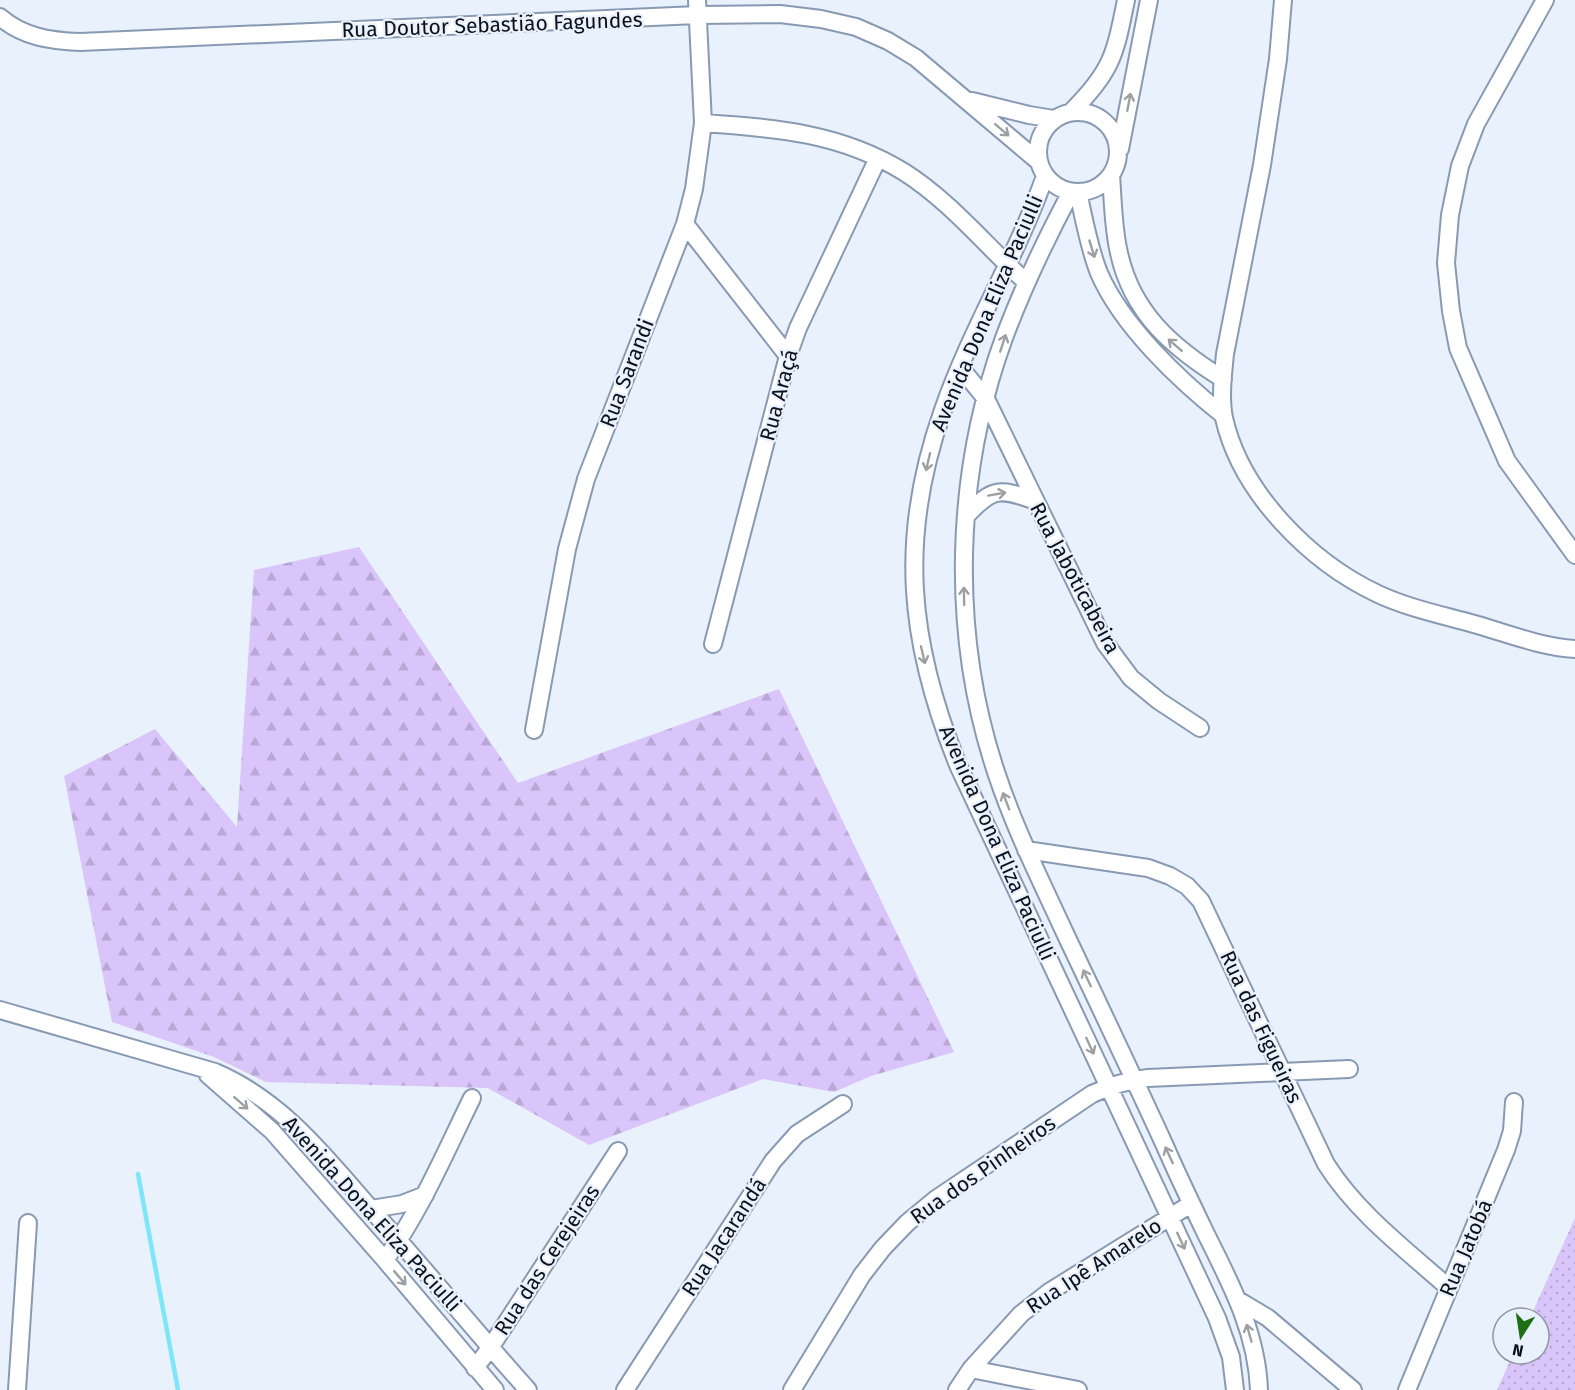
<svg xmlns="http://www.w3.org/2000/svg" width="1575" height="1390" viewBox="0 0 1575 1390" font-family="'Fira Sans',sans-serif">
	<style>
		.grass { fill: url(#grass-dots) }
		.forest { fill: url(#forest-firs) }
		.lines { fill: none; stroke-linecap: round; stroke-linejoin: round }
		.stream { stroke: #7de6f8; stroke-width: 4.5 }
		.minor-casing { stroke: #889ab3; stroke-width: 20 }
		.minor { stroke: #fff; stroke-width: 16 }
		.oneway { stroke: #9da0a3 }
		.labels { text-anchor: middle; stroke-width: 4.5; stroke-linejoin: round; paint-order: stroke }
		.street-label { font-size: 21px; fill: #0a111a; stroke: #e9f1fc }
	</style>
	<defs>
		<pattern id="grass-dots" width="8" height="8" patternUnits="userSpaceOnUse" patternTransform="scale(1.5)"><rect width="8" height="8" fill="#d9c5f9"/><path d="M2 2h.1M6 6h.1" fill="none" stroke="#b9a8d5" stroke-width="1.8" stroke-linecap="round"/></pattern>
		<pattern id="forest-firs" width="22" height="20" patternUnits="userSpaceOnUse" patternTransform="scale(1.5)"><rect width="22" height="20" fill="#d9c5f9"/><path d="M5 1l3.5 6h-7zM16 11l3.5 6h-7z" fill="#b9a8d5"/></pattern>
	</defs>
	<rect width="100%" height="100%" fill="#e9f1fc"/>
	<!-- grass -->
	<path class="grass" d="M1575,1218V1390H1497L1513,1354H1539V1318H1530Z"/>
	<!-- forest -->
	<path class="forest" d="M359,547L518,783L779,689L954,1052L871,1076L834,1092L763,1079L589,1145L488,1088L266,1082L214,1057L112,1022L64,776L155,729L237,827L254,570Z"/>
	<g class="lines">
		<!-- stream -->
		<path class="stream" d="M138,1174L178,1390"/>
		<defs>
			<path id="minor" d="M1283,0L1278,59L1262,165L1225,354C1223,374 1220,398 1224,418C1241,493 1310,562 1378,594C1408,608 1442,615 1474,624C1506,633 1541,647 1575,649
				M1545,0L1476,124L1460,166L1450,215L1446,263L1451,311L1458,348L1507,461L1575,555
				M0,17C23,37 51,41 80,42L698,15L780,14L821,19L856,27L888,41L916,58L1038,161
				M972,101L1029,115L1054,119
				M1072,111C1112,71 1115,55 1126,0
				M1038 152a40 40 0 1 1 80 0a40 40 0 1 1-80 0Z
				M703,123C776,128 841,133 904,172C950,201 986,246 1026,282
				M1120,149L1149,0
				M1111,175C1113,201 1113,228 1119,253C1132,313 1173,348 1223,379
				M1045,176C1017,256 971,329 943,410C898,537 908,641 958,765L1217,1318L1231,1357L1235,1390
				M1071,192C1046,239 1023,287 1004,338C954,475 950,634 996,772C1014,827 1040,879 1064,931C1098,1003 1132,1074 1165,1146C1178,1176 1192,1205 1206,1234C1231,1284 1257,1333 1259,1390
				M1078,192C1084,219 1089,248 1099,273C1122,326 1179,380 1223,415
				M685,224L788,356
				M960,367L986,399L1105,643L1131,678L1159,701L1200,728
				M967,515C992,488 999,488 1033,500
				M713,644L788,356L798,328L878,158
				M534,730L567,549L586,479L685,224L694,189L703,123L697,0
				M1026,850L1148,868L1170,876L1187,886L1201,901L1326,1164C1357,1213 1405,1249 1449,1288
				M0,1010L215,1072C281,1100 324,1155 370,1208C424,1268 474,1330 528,1390
				M208,1075L272,1131L385,1260L495,1390
				M371,1209L402,1204L425,1195
				M385,1260C421,1210 445,1153 472,1098
				M1238,1300L1268,1318L1353,1390
				M475,1368L490,1348L618,1151
				M971,1369L1078,1390
				M17,1390L28,1223
				M625,1390L773,1161L797,1134L843,1104
				M792,1390L862,1275L883,1248L907,1223L936,1199L1092,1094C1110,1086 1128,1080 1148,1078L1349,1069
				M957,1390L971,1369L1021,1314L1049,1292L1191,1204
				M1407,1390L1506,1150L1512,1131L1514,1102"/>
		</defs>
		<!-- minor casing -->
		<use href="#minor" class="minor-casing"/>
		<!-- minor -->
		<use href="#minor" class="minor"/>
	</g>
	<!-- one-way arrows -->
	<defs><path id="oneway-shaft" d="M-6 0H5M1.5-3L5.5 0L1.5 3" fill="none" stroke-width="1.6" stroke-linecap="round" stroke-linejoin="round" transform="scale(1.5)"/></defs>
	<g class="oneway">
		<use href="#oneway-shaft" transform="translate(1129 102) rotate(-79)"/>
		<use href="#oneway-shaft" transform="translate(1002 130) rotate(41)"/>
		<use href="#oneway-shaft" transform="translate(1092 249) rotate(73)"/>
		<use href="#oneway-shaft" transform="translate(1003 343) rotate(-72)"/>
		<use href="#oneway-shaft" transform="translate(1175 345) rotate(-139)"/>
		<use href="#oneway-shaft" transform="translate(928 462) rotate(103)"/>
		<use href="#oneway-shaft" transform="translate(997 494) rotate(-10)"/>
		<use href="#oneway-shaft" transform="translate(964 596) rotate(-91)"/>
		<use href="#oneway-shaft" transform="translate(923 655) rotate(77)"/>
		<use href="#oneway-shaft" transform="translate(1006 801) rotate(-111)"/>
		<use href="#oneway-shaft" transform="translate(1087 978) rotate(-115)"/>
		<use href="#oneway-shaft" transform="translate(1090 1046) rotate(65)"/>
		<use href="#oneway-shaft" transform="translate(241 1103) rotate(41)"/>
		<use href="#oneway-shaft" transform="translate(1169 1155) rotate(-115)"/>
		<use href="#oneway-shaft" transform="translate(1181 1241) rotate(65)"/>
		<use href="#oneway-shaft" transform="translate(400 1278) rotate(50)"/>
		<use href="#oneway-shaft" transform="translate(1249 1333) rotate(-106)"/>
	</g>
	<g class="labels">
		<!-- street labels -->
		<g class="street-label">
			<text transform="translate(492 25) rotate(-2)" y="7">Rua Doutor Sebastião Fagundes</text>
			<text transform="translate(987 313) rotate(-67)" y="7">Avenida Dona Eliza Paciulli</text>
			<text transform="translate(627 373) rotate(-69)" y="7">Rua Sarandi</text>
			<text transform="translate(779 395) rotate(-75)" y="7">Rua Araçá</text>
			<text transform="translate(1075 578) rotate(62)" y="7">Rua Jaboticabeira</text>
			<text transform="translate(997 843) rotate(66)" y="7">Avenida Dona Eliza Paciulli</text>
			<text transform="translate(1261 1027) rotate(65)" y="7">Rua das Figueiras</text>
			<text transform="translate(983 1170) rotate(-35)" y="7">Rua dos Pinheiros</text>
			<text transform="translate(372 1214) rotate(48)" y="7">Avenida Dona Eliza Paciulli</text>
			<text transform="translate(724 1237) rotate(-57)" y="7">Rua Jacarandá</text>
			<text transform="translate(1466 1248) rotate(-67)" y="7">Rua Jatobá</text>
			<text transform="translate(547 1260) rotate(-57)" y="7">Rua das Cerejeiras</text>
			<text transform="translate(1094 1266) rotate(-33)" y="7">Rua Ipê Amarelo</text>
		</g>
	</g>
	<!-- north arrow -->
	<g transform="translate(1521 1336) rotate(192)"><circle r="28" fill="#e9f1fc" stroke="#9097a2" stroke-width="1.5"/>
	<path d="M0-4.5L10 22L0 15L-10 22Z" fill="#1e6e14"/>
	<text y="-9" font-size="16" font-weight="bold" text-anchor="middle" fill="#0a111a">N</text>
	</g>
</svg>
